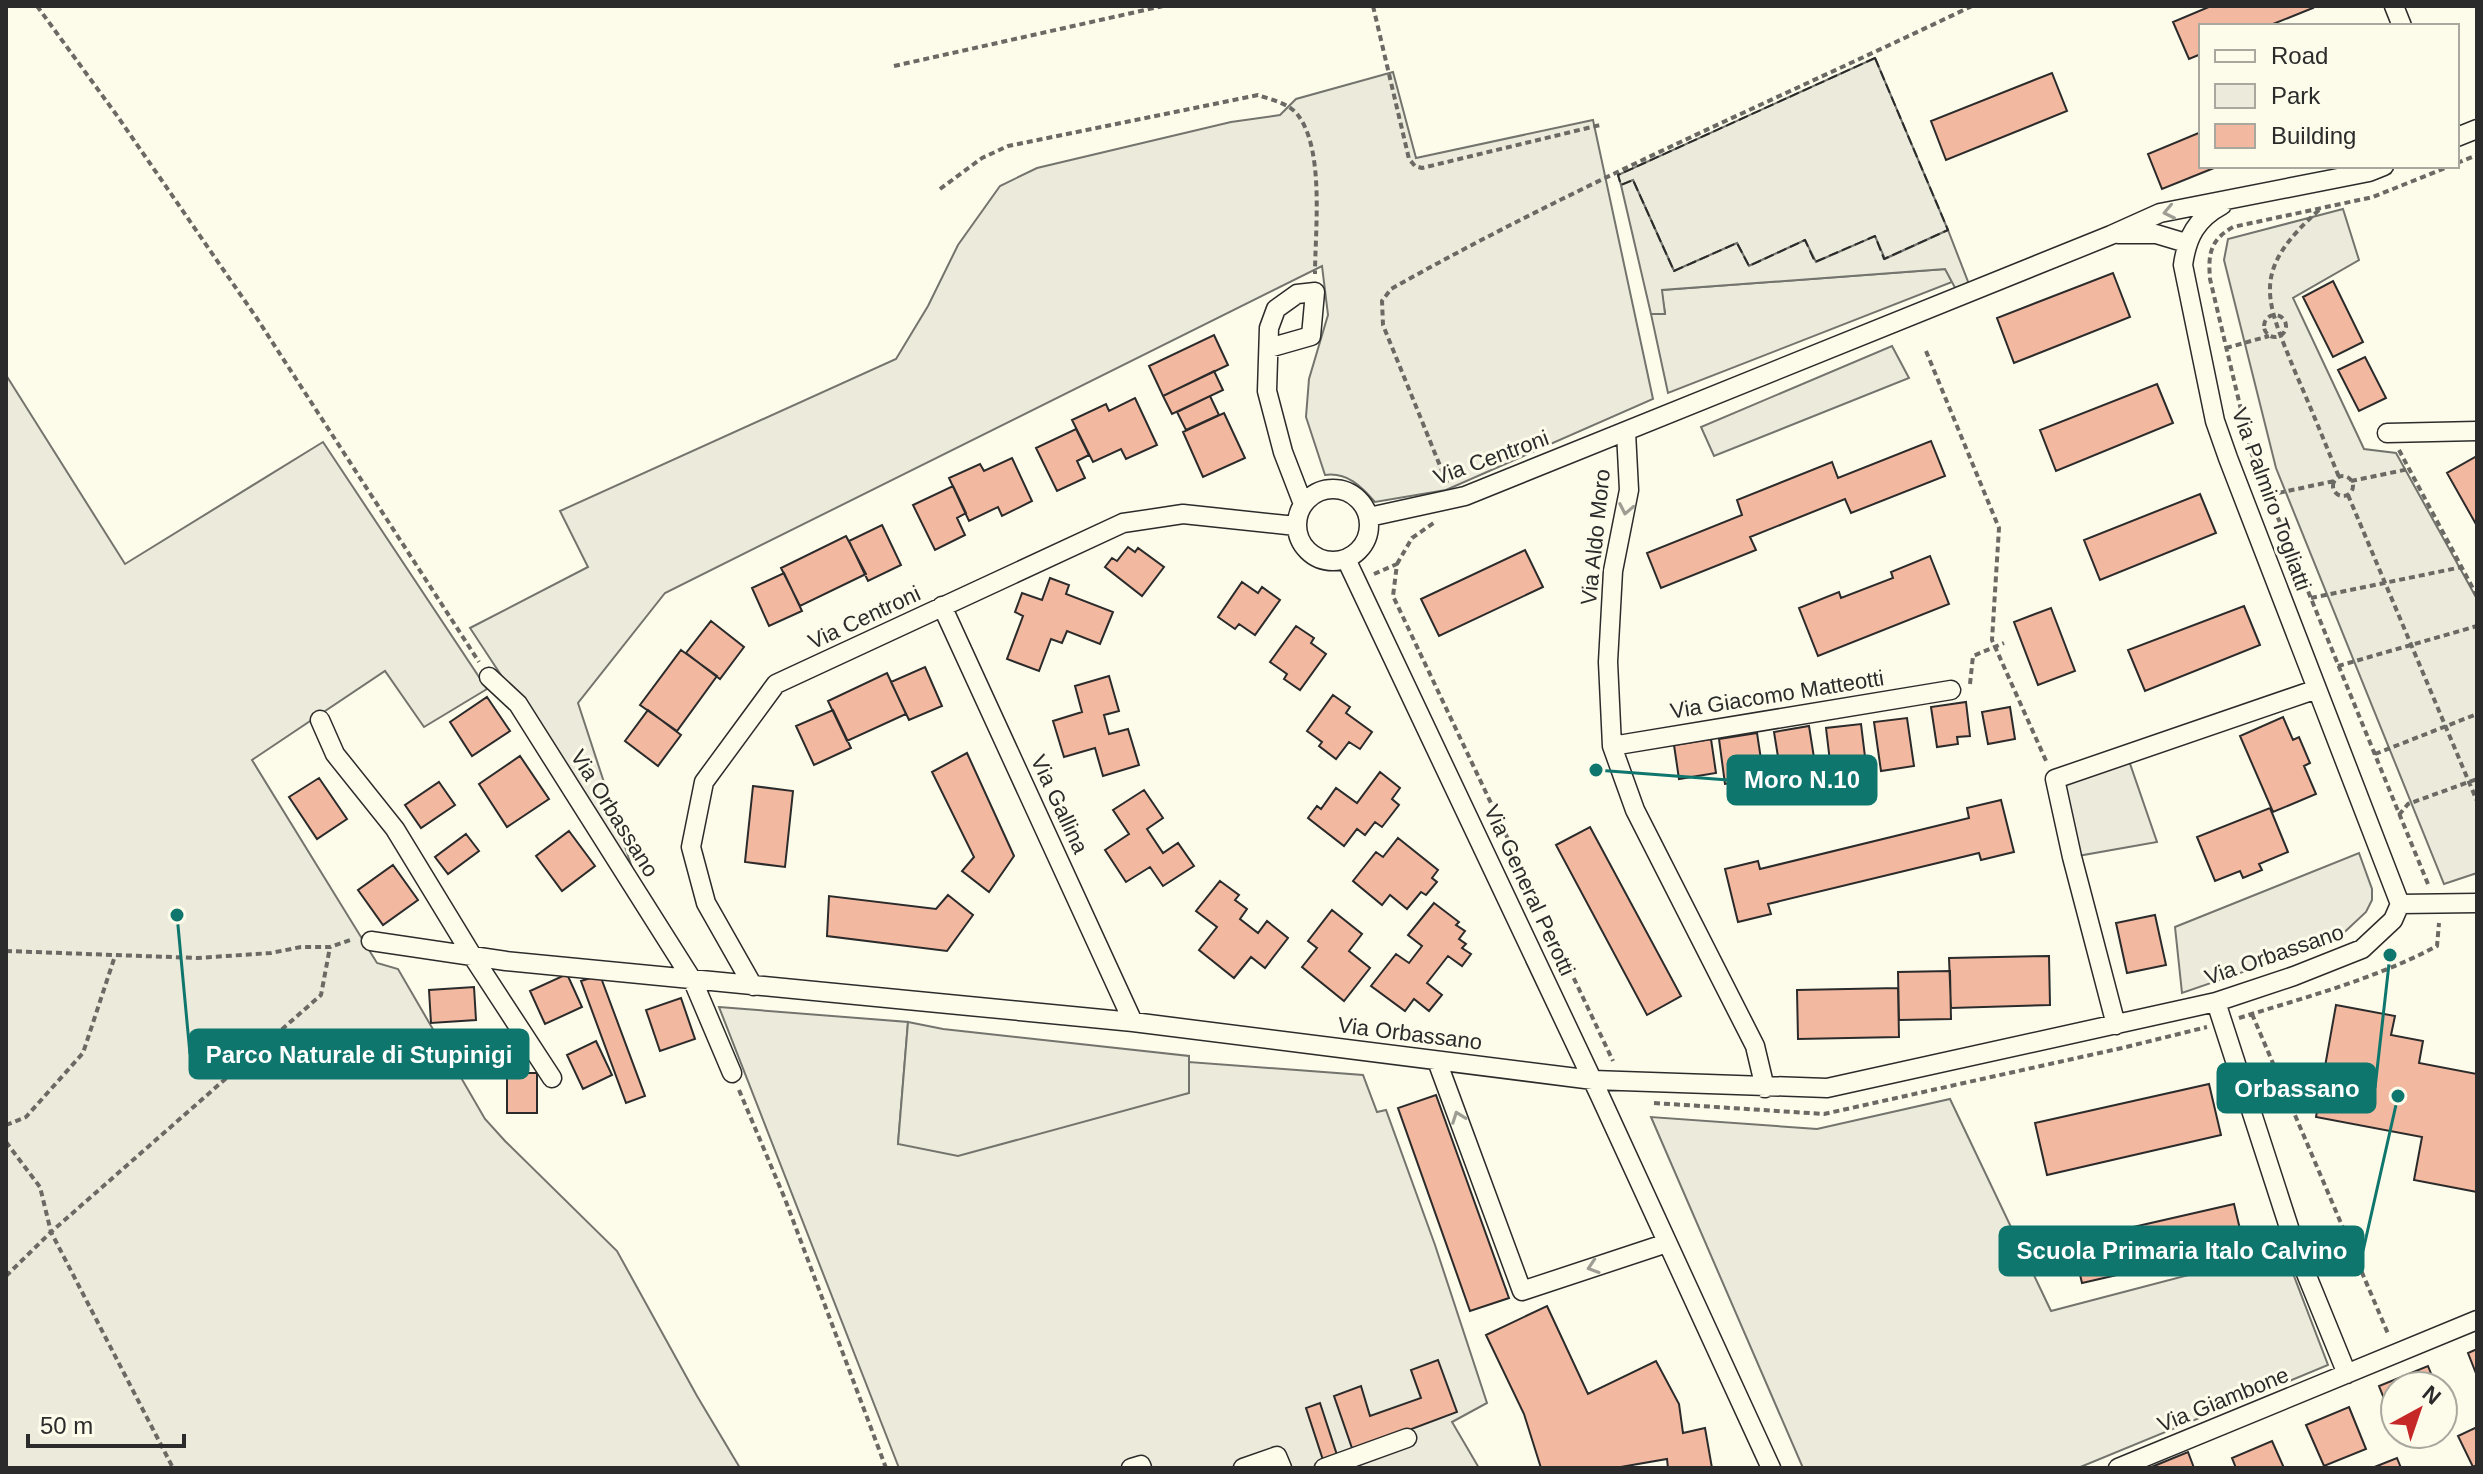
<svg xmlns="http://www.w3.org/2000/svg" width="2483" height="1474" viewBox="0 0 2483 1474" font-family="Helvetica,sans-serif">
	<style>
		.green { fill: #ecebdb; stroke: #74746e; stroke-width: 2 }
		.parking { fill: #eceadb; stroke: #74746e; stroke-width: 2 }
		.building { fill: #f2b8a0; stroke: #2b2b2b; stroke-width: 2 }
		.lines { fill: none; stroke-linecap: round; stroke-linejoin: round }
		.street-casing { stroke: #2b2b2b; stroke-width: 21 }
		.path { stroke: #6a6964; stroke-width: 4; stroke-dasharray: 6 4; stroke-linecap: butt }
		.street { stroke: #fdfbea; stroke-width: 18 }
		.fence { stroke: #2b2b2b; stroke-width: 2; stroke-dasharray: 10 4; stroke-linecap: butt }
		.oneway { stroke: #9e9d94 }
		.labels { text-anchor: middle; stroke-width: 6; stroke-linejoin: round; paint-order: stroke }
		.street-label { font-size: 22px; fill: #2b2b2b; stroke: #fdfbea }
		.leader { fill: none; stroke: #0f766e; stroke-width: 3 }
		.callout-dot { fill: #0f766e; stroke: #fdfbea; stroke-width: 3 }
		.callout { fill: #0f766e; stroke: #0f766e; stroke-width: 3 }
		.callout-label { font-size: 24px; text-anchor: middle; font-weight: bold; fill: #fff }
	</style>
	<rect width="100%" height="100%" fill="#fdfbea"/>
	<!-- green -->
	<path class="green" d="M1875,58L1948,230L1884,259L1875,237L1815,262L1805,240L1749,266L1737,243L1674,271L1633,180L1621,185L1618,175Z
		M1393,72L1416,158L1593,120L1653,399L1446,490L1375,502C1361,486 1347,472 1325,475L1306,417L1309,379L1328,315L1322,266L665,593L578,703L636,880L470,628L588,567L560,511L896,359L928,306L958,245L1000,186L1037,168L1231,122L1280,115L1296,99Z
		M2343,209L2359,260L2293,298L2364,449L2396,453L2477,599V873L2444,884L2276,468L2224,260L2228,239Z
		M1946,269L1952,282L1668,393L1651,314L1665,313L1661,290Z
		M6,375L125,564L323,442L487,689L424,727L385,671L252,760L377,963L398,969L485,1119L505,1141L617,1251L697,1396L740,1468H6Z
		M719,1007L908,1022L898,1144L1189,1093V1062L1363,1075L1377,1112L1386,1110L1435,1245L1487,1403L1452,1422L1479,1468H899Z
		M1950,1099L2051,1311L2284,1250L2328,1365L2078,1468H1803L1651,1117L1817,1129Z"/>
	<!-- parking -->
	<path class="parking" d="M1633,180L1674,271L1737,243L1749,266L1805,240L1816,262L1875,236L1885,259L1948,230L1972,292L1960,297L1945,269L1662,290L1665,314H1651L1621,185Z
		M1892,346L1909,378L1714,456L1701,427Z
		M2127,755L2157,842L2072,857L2055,779Z
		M2359,853L2372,889V900L2366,912L2336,940L2182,993L2175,927Z
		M908,1022L943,1029L1189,1056V1093L958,1156L898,1144Z"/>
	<!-- building -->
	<path class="building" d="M2211,6H2312L2313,8L2268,26H2201V54L2189,59L2173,22Z
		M2052,73L2067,111L1946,160L1931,121Z
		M2201,132V166H2219L2162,189L2148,154Z
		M2113,273L2130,317L2014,363L1997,318Z
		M2333,281L2363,342L2333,357L2303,297Z
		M1214,335L1228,365L1163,396L1149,366Z
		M2365,357L2386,398L2359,411L2338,370Z
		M1214,371L1223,390L1172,414L1163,396Z
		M2157,384L2173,423L2056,471L2040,430Z
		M1210,396L1219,415L1186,430L1177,412Z
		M1135,398L1157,445L1126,459L1121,449L1093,462L1072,420L1106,404L1109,411Z
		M1224,413L1245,458L1203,477L1183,432Z
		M1076,429L1089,455L1077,461L1085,478L1057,491L1036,448Z
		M1931,441L1945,476L1851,513L1845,499L1750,537L1756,550L1661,588L1647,553L1742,515L1737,500L1832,462L1838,478Z
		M2477,456V526L2447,473Z
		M1012,458L1032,501L1002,516L998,507L969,521L949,478L980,464L984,471Z
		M953,486L966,513L957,518L965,535L935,550L913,505Z
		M2200,494L2216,533L2100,580L2084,540Z
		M882,525L901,565L868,581L849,541Z
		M846,536L866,574L800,606L781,568Z
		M1128,547L1135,552L1138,548L1164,567L1142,596L1105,567L1112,558L1117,561Z
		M1525,550L1543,587L1439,636L1421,599Z
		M1930,556L1949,604L1818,656L1799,608L1839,592L1841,598L1893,578L1891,572Z
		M784,573L802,611L769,626L752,588Z
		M1050,578L1069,585L1066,594L1113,612L1100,644L1067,631L1062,643L1051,639L1039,671L1007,659L1023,616L1015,612L1022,593L1042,600Z
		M1242,582L1258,593L1262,587L1280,600L1255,635L1239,624L1235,629L1218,617Z
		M2244,606L2260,645L2145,691L2128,650Z
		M2051,608L2075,671L2038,685L2014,622Z
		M711,621L744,647L720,679L686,653Z
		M1296,626L1314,638L1311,643L1326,654L1300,690L1284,679L1287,674L1270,662Z
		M681,650L717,676L677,731L640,705Z
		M925,667L942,706L909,720L891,682Z
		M887,673L906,714L847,741L828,701Z
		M1109,676L1119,711L1104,715L1109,734L1128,729L1139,765L1103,776L1095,748L1064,757L1053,721L1082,712L1075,686Z
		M1333,695L1350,707L1346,713L1372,732L1360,749L1349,742L1336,759L1319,746L1322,742L1307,731Z
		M487,697L510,731L472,756L450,722Z
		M1966,702L1970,736L1957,737L1958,744L1937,747L1931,707Z
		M2010,707L2015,739L1988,744L1982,712Z
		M648,710L681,735L658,766L625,741Z
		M833,710L851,748L814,765L796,726Z
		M2283,717L2293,740L2299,737L2310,763L2304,766L2316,794L2273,812L2240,736Z
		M1907,718L1914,766L1881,771L1874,722Z
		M1861,724L1866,765L1831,770L1826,728Z
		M1809,726L1815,764L1780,769L1774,732Z
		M1757,733L1764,779L1725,784L1719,739Z
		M1711,739L1716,773L1679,779L1674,745Z
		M967,753L1014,856L989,892L962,871L974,857L932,772Z
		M520,756L549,799L507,827L479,784Z
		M1380,772L1400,788L1392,799L1399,805L1382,827L1375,822L1365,835L1357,829L1344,846L1308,818L1317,806L1321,809L1336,788L1357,803Z
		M319,778L347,819L317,839L289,797Z
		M439,782L455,805L421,828L405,805Z
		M753,786L793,791L785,867L745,862Z
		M1144,790L1163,818L1147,829L1163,853L1178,843L1194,866L1163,886L1150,867L1126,882L1105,850L1129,834L1113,810Z
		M2001,800L2014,852L1981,860L1979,853L1768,904L1771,914L1738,922L1725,869L1758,861L1760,869L1969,818L1967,808Z
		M2270,808L2288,852L2259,864L2262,870L2243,878L2240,871L2215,881L2197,837Z
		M1590,827L1681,996L1647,1015L1556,845Z
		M569,831L595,866L562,891L536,856Z
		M466,834L479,851L448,874L435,857Z
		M1398,838L1438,870L1432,878L1437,882L1426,895L1421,892L1407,909L1390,895L1382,905L1353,881L1376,852L1383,857Z
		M393,865L418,900L383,925L358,890Z
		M1220,881L1239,895L1235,900L1247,909L1240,919L1258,933L1267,921L1288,938L1265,968L1251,957L1234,978L1199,950L1217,927L1196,911Z
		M948,895L973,915L947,951L827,936L829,896L936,909Z
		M1434,903L1459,922L1456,925L1465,931L1459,939L1466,944L1462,948L1471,954L1462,966L1448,956L1427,983L1442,995L1429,1011L1414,999L1405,1011L1371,986L1396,954L1409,963L1422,946L1408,935Z
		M1332,910L1362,934L1349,951L1370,968L1344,1001L1302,967L1317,948L1308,941Z
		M2155,915L2166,965L2127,973L2116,923Z
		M2049,956L2050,1005L1951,1008L1949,958Z
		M1950,971L1951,1019L1899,1020L1898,972Z
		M567,974L582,1007L545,1024L530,991Z
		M600,975L645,1096L626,1103L581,981Z
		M474,987L476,1020L431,1023L429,990Z
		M1898,988L1899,1037L1798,1039L1797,990Z
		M681,998L695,1039L660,1051L646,1010Z
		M2336,1005L2395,1016L2391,1035L2423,1041L2419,1063L2477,1074V1192L2414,1180L2422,1137L2316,1117Z
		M596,1041L612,1075L583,1089L567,1055Z
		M507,1073H537V1113H507Z
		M2209,1084L2221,1135L2047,1175L2035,1123Z
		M1436,1095L1509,1298L1470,1311L1398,1108Z
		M2234,1204L2244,1246L2082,1283L2072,1241Z
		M1547,1306L1588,1394L1656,1361L1679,1404L1683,1433L1705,1428L1712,1468H1668L1667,1459L1615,1468H1541L1524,1414L1486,1335Z
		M2477,1349V1376L2468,1353Z
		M1438,1360L1457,1412L1353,1451L1334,1396L1361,1386L1370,1416L1421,1398L1411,1370Z
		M2428,1366L2436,1386H2395V1426L2379,1386Z
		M1320,1403L1337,1455L1323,1460L1306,1408Z
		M2349,1407L2366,1449L2324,1466L2306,1425Z
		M2477,1427V1465L2473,1467L2458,1436Z
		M2272,1441L2284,1468H2236L2232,1458Z
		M2188,1452L2194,1468H2149Z
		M2397,1458L2401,1468H2372Z"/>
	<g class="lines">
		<defs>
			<path id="street" d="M2394,6L2402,26
				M2457,137L2477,129
				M2222,205C2196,219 2187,237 2183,265L2215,421L2228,458L2400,904
				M2118,234H2156L2186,243
				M1269,348L1311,336L1315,292L1297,294L1276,309L1269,328L1267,391L1283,452L1303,504
				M1626,432L1629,490L1613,571L1608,662L1612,746L1635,810L1755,1046L1765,1088
				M2387,433L2477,431
				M1297 525a36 36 0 1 1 72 0a36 36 0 1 1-72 0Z
				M1369,517L1465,496L2111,235L2160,213L2369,172L2384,166
				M1346,559L1600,1096L1771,1468
				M942,606L1133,1022
				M489,677L518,704L693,981L732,1073
				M320,720L335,754L395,829L473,957L552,1078
				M1612,746L1951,690
				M2400,904L2477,903
				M371,941L506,961L1133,1022L1593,1080L1827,1088L2216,1002L2294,976L2362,949L2393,920L2400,904
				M753,986L706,903L691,847L704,782L776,684L1123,523L1183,514L1296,526
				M2216,1002L2296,1249L2347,1374
				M2116,1025L2072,857L2055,779L2317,689
				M1437,1061L1522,1291L1667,1243
				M1131,1468L1141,1465L1142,1468
				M1243,1468L1277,1456L1282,1468
				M1324,1468L1407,1438
				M2118,1468L2477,1320"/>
		</defs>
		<!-- street casing -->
		<use href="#street" class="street-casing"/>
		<!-- path -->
		<path class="path" d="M37,6L118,117L258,320L479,662
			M1373,6L1409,159L1415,166L1422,168L1600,125
			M894,66L1163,6
			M2457,163L2477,155
			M940,189L982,158L1008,146L1258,95C1272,100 1288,103 1297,114C1325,148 1315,231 1315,274
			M2319,210C2250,272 2265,298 2296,374C2311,408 2325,443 2339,477
			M2264 326a11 11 0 1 1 22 0a11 11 0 1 1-22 0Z
			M2226,348L2269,336
			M1926,351L1999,528L1992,640L2047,763
			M2399,450L2477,596
			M2333 486a10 10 0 1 1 20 0a10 10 0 1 1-20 0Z
			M2351,481L2409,469
			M1447,483L1383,325L1382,301L1391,289C1579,183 1778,99 1972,6
			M2269,495L2334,481
			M2348,495L2477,801
			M1397,564L1412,538L1435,522
			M1374,574L1397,564L1393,596L1613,1061
			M2311,598L2462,567
			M2338,666L2477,626
			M1970,684L1973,656L2004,643
			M2375,754L2477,714
			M2399,815L2408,804L2477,779
			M2428,884L2251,452L2210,279C2208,254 2210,240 2233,227L2373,197L2450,166
			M6,951L197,958L271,953L301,947H330L353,939
			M2252,1014L2389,1336
			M2239,1018C2306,997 2375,979 2437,946L2439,923
			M739,1090L785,1199L886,1468
			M1654,1103L1824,1114L2122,1048L2207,1027
			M6,1125L26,1117L83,1053L115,956
			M6,1142L40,1187L51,1232L173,1468
			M6,1276L51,1232L321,995L330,947"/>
		<!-- street -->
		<use href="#street" class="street"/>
		<!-- fence -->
		<path class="fence" d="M1875,58L1948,230L1884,259L1875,236L1815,262L1805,240L1749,266L1737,243L1674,271L1633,180L1621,185L1618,175Z"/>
	</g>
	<!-- one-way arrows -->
	<defs><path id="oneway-chevron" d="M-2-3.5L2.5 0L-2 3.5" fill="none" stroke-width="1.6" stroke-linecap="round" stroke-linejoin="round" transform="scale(2)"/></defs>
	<g class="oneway">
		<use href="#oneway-chevron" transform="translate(2169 212) rotate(168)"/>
		<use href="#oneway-chevron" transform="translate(1626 509) rotate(101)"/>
		<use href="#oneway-chevron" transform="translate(1458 1117) rotate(-110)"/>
		<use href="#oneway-chevron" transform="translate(1593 1267) rotate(162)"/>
	</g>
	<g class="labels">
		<!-- street labels -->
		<g class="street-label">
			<text transform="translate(1491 457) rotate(-20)" y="8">Via Centroni</text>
			<text transform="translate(2272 499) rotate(70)" y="8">Via Palmiro Togliatti</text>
			<text transform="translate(1595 537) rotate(-84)" y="8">Via Aldo Moro</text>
			<text transform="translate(864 617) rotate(-25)" y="8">Via Centroni</text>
			<text transform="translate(1777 694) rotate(-9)" y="8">Via Giacomo Matteotti</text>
			<text transform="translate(1060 804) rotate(65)" y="8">Via Gallina</text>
			<text transform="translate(615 813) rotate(58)" y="8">Via Orbassano</text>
			<text transform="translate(1530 890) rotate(65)" y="8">Via General Perotti</text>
			<text transform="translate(2274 954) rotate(-19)" y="8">Via Orbassano</text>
			<text transform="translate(1410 1033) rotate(7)" y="8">Via Orbassano</text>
			<text transform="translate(2223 1399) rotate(-22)" y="8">Via Giambone</text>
		</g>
	</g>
	<!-- callouts -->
	<path class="leader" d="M1596 770L1728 780M177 915L190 1054M2390 955L2375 1088M2398 1096L2363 1251"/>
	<g class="callout-dot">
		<circle cx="1596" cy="770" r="8"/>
		<circle cx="177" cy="915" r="8"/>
		<circle cx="2390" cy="955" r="8"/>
		<circle cx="2398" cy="1096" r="8"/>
	</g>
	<g class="callout">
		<rect x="1728" y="756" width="148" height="48" rx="8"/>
		<rect x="190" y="1030" width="338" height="48" rx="8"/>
		<rect x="2218" y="1064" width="157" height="48" rx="8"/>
		<rect x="2000" y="1227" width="363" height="48" rx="8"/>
	</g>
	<g class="callout-label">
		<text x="1802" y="788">Moro N.10</text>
		<text x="359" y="1063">Parco Naturale di Stupinigi</text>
		<text x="2297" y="1097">Orbassano</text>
		<text x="2182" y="1259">Scuola Primaria Italo Calvino</text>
	</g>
	<!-- border -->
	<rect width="2483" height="1474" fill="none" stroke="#2b2b2b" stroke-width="16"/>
	<!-- legend -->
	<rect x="2199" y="24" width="260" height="144" fill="#fdfbea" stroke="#a9a89e" stroke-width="2"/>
	<rect x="2215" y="50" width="40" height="12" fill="#fdfbea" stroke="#a9a89e" stroke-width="2"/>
	<text x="2271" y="64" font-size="24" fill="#2b2b2b">Road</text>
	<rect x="2215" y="84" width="40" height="24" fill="#ecebdb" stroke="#a9a89e" stroke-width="2"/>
	<text x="2271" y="104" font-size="24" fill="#2b2b2b">Park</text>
	<rect x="2215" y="124" width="40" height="24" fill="#f2b8a0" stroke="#a9a89e" stroke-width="2"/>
	<text x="2271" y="144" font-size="24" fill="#2b2b2b">Building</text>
	<!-- north arrow -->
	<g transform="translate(2419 1410) rotate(40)"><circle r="38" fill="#fdfbea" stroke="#a9a89e" stroke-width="2"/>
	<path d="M0-6L14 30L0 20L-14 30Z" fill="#c62828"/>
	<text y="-12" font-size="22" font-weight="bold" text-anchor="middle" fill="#2b2b2b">N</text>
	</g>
	<!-- scale -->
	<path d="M28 1434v12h156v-12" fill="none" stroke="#2b2b2b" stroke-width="4"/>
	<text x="40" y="1434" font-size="24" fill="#2b2b2b" stroke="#fdfbea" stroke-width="6" paint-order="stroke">50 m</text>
</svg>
